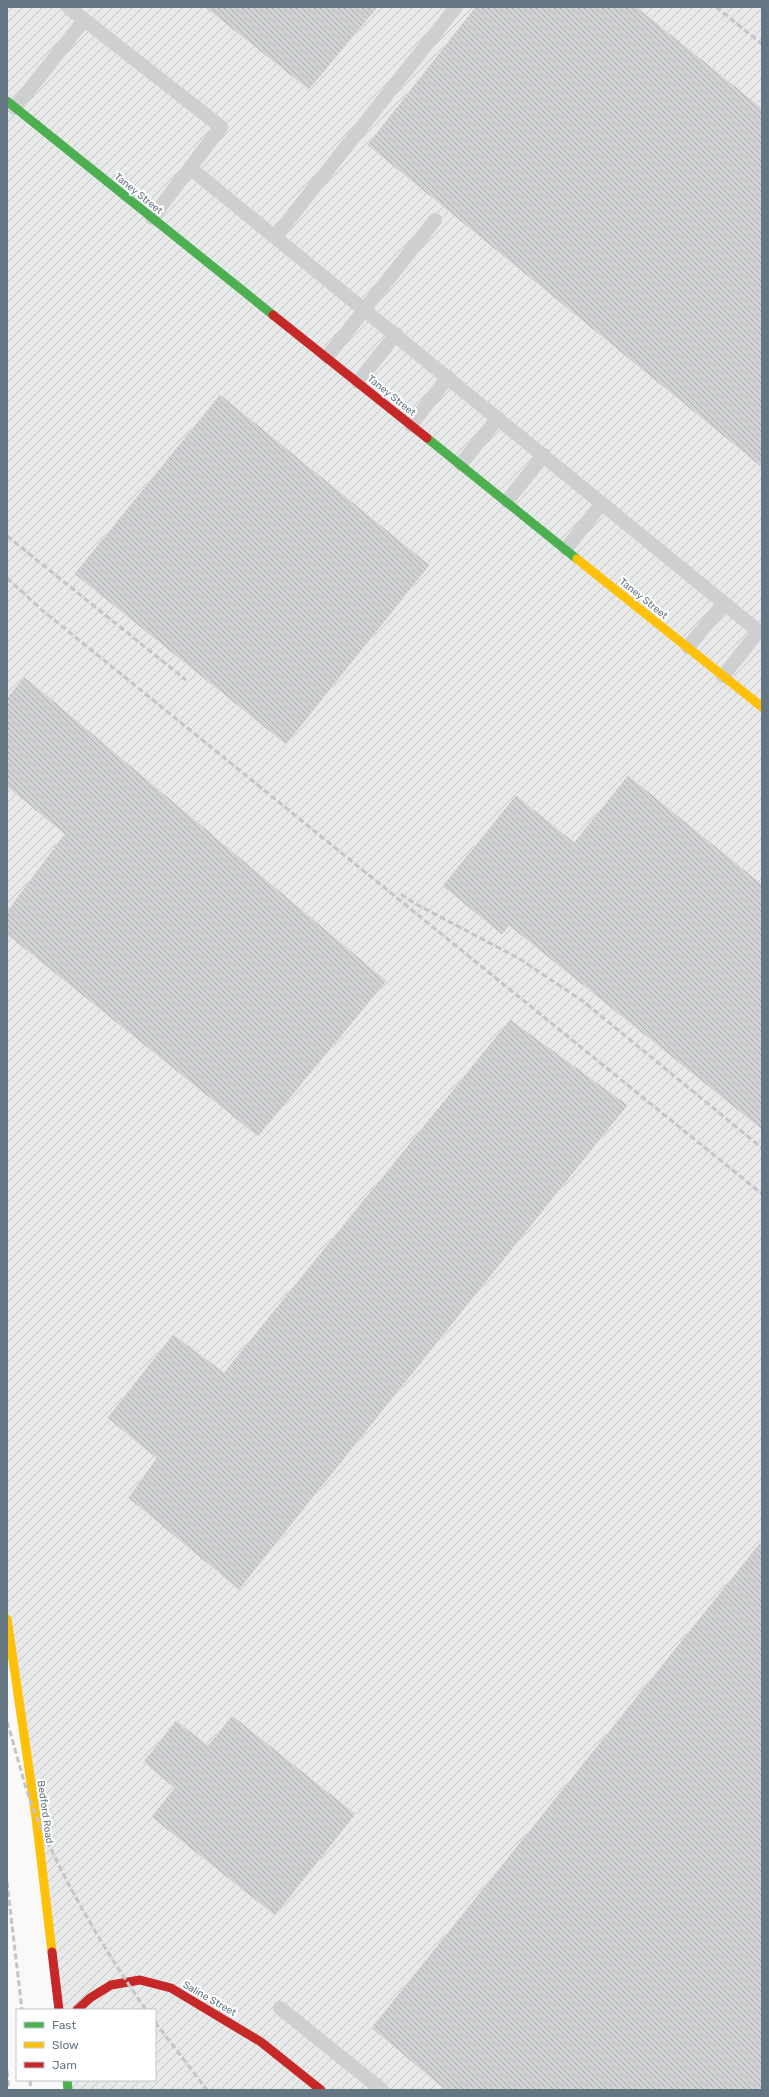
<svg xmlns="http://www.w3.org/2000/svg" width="769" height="2097" viewBox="0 0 769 2097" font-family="Rubik,sans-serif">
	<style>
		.industrial { fill: url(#industrial-furrows) }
		.building { fill: url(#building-back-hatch); stroke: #e8e8e8 }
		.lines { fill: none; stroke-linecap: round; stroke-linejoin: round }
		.lane { stroke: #cecfd0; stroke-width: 14 }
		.fast { stroke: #4caf50; stroke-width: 9 }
		.slow { stroke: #ffc107; stroke-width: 9 }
		.jam { stroke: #c62828; stroke-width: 9 }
		.rail { stroke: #c3c5c6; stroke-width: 3; stroke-dasharray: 6 3; stroke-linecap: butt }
		.labels { text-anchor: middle; stroke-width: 4; stroke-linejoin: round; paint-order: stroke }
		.street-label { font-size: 10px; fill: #657683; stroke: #fff }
	</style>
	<defs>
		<pattern id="industrial-furrows" width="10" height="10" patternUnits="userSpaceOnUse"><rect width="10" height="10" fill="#e8e9e9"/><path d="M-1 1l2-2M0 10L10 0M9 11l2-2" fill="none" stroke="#c0c1c2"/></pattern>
		<pattern id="building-back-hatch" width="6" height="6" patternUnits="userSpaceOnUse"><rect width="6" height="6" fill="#d0d2d3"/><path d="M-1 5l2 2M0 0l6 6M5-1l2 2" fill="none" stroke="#acafb1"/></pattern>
	</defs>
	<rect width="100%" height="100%" fill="#f9f9f9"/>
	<!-- industrial -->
	<path class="industrial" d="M7,7H762V2090H65L64,2080H155V2010H57L7,1636Z"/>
	<!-- building -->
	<path class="building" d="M204,7H378L309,90Z
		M475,7H637L762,108V468L367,145Z
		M220,394L430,565L286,745L74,574Z
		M24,676L387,981L258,1137L7,935V911L64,834L7,787V698Z
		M628,775L762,884V1130L509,926L502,935L442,886L516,795L574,842Z
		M510,1019L628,1105L239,1590L128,1498L156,1458L107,1418L173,1334L224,1372Z
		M762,1540V2090H445L371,2028Z
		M232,1715L356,1814L275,1916L151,1817L174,1788L143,1762L176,1720L208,1745Z"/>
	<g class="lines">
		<!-- lane -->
		<path class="lane" d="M68,7L221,127L152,218
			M15,108L84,20
			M190,168L762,634
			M276,236L456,7
			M327,357L435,220
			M358,382L396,334
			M411,425L448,377
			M461,464L498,418
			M507,501L544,455
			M566,549L602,503
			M688,647L724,603
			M723,676L759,631
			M280,2008L382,2090"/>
		<!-- fast -->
		<path class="fast" d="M7,101L273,315
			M427,438L577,559
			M67,2080L68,2090"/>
		<!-- slow -->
		<path class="slow" d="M577,559L762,707
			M7,1619L36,1817L52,1952"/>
		<!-- jam -->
		<path class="jam" d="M273,315L427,438
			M52,1952L59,2010
			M77,2010L90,1998L111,1985L140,1980L171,1988L261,2042L321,2090"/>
		<!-- rail -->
		<path class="rail" d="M716,7L762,44
			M7,536L186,680
			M7,578L42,610L762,1194
			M401,894L414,903L520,959L584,1002L762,1148
			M7,1722C17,1753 24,1788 37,1818C65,1884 105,1951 146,2010
			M7,1882L22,2010
			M155,2022L207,2090
			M7,2071L9,2090
			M30,2080L31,2090"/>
	</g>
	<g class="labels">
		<!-- street labels -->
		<g class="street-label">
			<text transform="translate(139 193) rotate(39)" y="4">Taney Street</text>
			<text transform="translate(392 395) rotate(39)" y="4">Taney Street</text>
			<text transform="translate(644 598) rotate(39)" y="4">Taney Street</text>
			<text transform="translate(46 1812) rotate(82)" y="4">Bedford Road</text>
			<text transform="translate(210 1998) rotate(30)" y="4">Saline Street</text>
		</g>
	</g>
	<!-- border -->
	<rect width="769" height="2097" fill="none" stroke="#657683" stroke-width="16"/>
	<!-- legend -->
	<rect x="16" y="2009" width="140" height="72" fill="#ffffff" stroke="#c1c8cd"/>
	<rect x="24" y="2022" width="20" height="6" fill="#4caf50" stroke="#c1c8cd"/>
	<text x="52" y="2029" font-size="12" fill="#657683">Fast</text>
	<rect x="24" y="2042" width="20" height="6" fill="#ffc107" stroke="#c1c8cd"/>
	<text x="52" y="2049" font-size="12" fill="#657683">Slow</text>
	<rect x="24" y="2062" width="20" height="6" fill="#c62828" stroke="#c1c8cd"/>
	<text x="52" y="2069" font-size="12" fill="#657683">Jam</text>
</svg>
